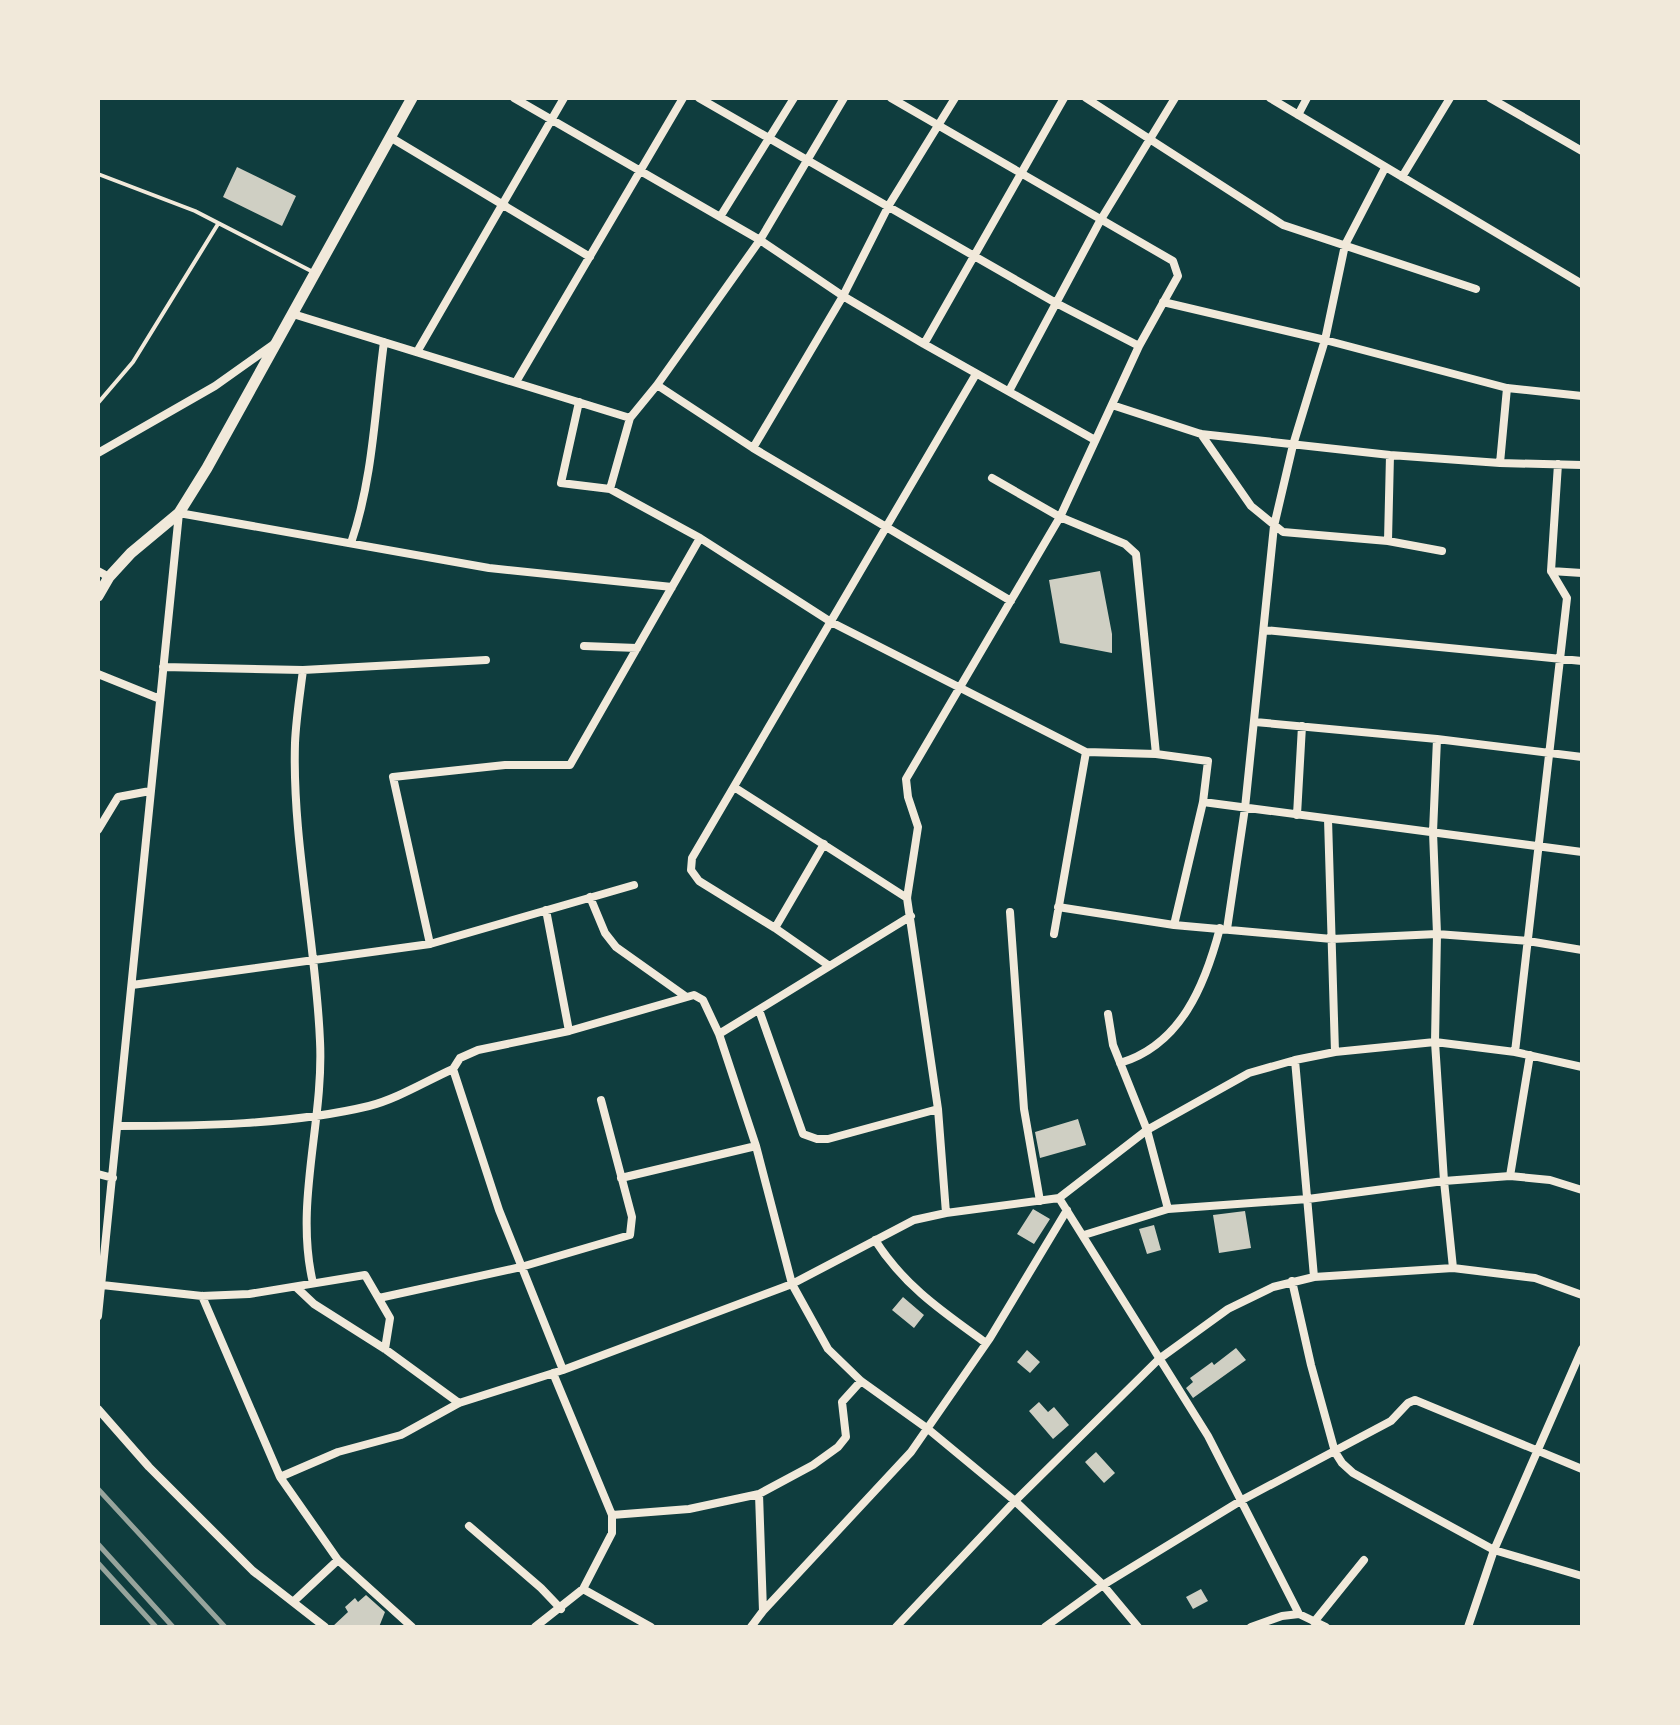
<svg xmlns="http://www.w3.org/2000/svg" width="1680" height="1725" viewBox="0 0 1680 1725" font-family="'Sofia Sans Condensed',sans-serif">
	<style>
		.building { fill: #cfcfc3 }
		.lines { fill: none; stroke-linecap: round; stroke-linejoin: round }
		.service { stroke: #f1e9da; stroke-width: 4 }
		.minor { stroke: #f1e9da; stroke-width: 8 }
		.tertiary { stroke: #f1e9da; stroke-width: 11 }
		.rail { stroke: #97a49c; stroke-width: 5 }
	</style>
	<rect width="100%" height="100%" fill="#0f3d3e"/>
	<!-- building -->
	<path class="building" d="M237,167L296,196L282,226L223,197Z
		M1100,571L1112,634V653L1060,643L1049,580Z
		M1078,1119L1086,1145L1040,1158L1035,1132Z
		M1033,1209L1050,1219L1034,1244L1017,1234Z
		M1245,1211L1251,1248L1219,1253L1213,1215Z
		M1154,1225L1161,1250L1147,1254L1139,1229Z
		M903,1297L924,1315L914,1328L892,1310Z
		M1236,1348L1246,1360L1193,1398L1186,1388L1193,1382L1190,1378L1212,1362L1214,1365Z
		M1027,1350L1040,1362L1030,1373L1017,1362Z
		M1039,1402L1048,1412L1054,1407L1069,1425L1053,1439L1029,1411Z
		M1096,1452L1115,1473L1104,1483L1085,1462Z
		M1201,1589L1208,1601L1193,1609L1186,1597Z
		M366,1595L385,1612L379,1627H332L348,1612L345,1607L355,1598L358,1602Z"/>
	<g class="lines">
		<!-- service -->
		<path class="service" d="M98,174L195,211L313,272
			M98,403L133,362L218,224"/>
		<!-- minor -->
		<path class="minor" d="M514,98L760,240L843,296L924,344L1095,440
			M699,98L1056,303L1139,346
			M891,98L1173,261L1178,276L1139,346L1060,517L906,779L908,797L918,827L907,898L938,1109L946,1213
			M1086,98L1283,225L1476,289
			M1270,98L1582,284
			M1490,98L1582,151
			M1298,115L1307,98
			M390,137L590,257
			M1402,177L1450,98
			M720,217L794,98
			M1163,302L1325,340L1507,388L1582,396
			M293,314L630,418
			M924,344L1064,98
			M417,352L564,98
			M516,382L683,98
			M657,385L753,448L1011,601
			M1009,391L1100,221L1175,98
			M579,402L561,483L610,489L700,538L831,622L1086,752L1156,754L1208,761L1203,802L1174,925
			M1112,405L1201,434L1390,455L1500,463L1582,465
			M1201,434L1251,506L1283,532L1388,541L1442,551
			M753,448L843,296L889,205L955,98
			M98,453L215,386L274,344
			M1500,463L1507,388
			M992,478L1060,517L1125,544L1136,554L1156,754
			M610,489L630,418L657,385L760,240L844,98
			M1388,541L1390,455
			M351,543C373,479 375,409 384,342
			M98,571L109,577
			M1551,571L1582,573
			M1264,630L1582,661
			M584,646L637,648
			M163,667L303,670L486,660
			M303,670C300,694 296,719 295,743C292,840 316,943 320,1041C324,1122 294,1203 313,1283
			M98,674L160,699
			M1255,722L1437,739L1582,757
			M1437,739L1433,832L1437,934L1435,1042L1444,1181L1453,1268
			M734,787L907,898
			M1203,802L1582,852
			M1297,815L1302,726
			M1328,819L1335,1052
			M98,830L118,797L150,791
			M590,897L605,933L616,947L685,996
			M1058,907L1174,925L1332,939L1437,934L1528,941L1582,950
			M546,910L569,1031
			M1010,912L1024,1109L1040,1201
			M775,928L824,844
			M1227,929L1245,808L1274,526L1293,445L1325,340L1345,245L1385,168
			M1054,934L1086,752
			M430,944L393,777L505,765H570L700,538
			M828,965L775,928L699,881L691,870L692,858L976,374
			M132,985L430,944L634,885
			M759,1010L803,1134L817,1139H828L938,1109
			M1108,1014L1113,1045L1147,1130L1168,1209
			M719,1034L911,916
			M1515,1052L1567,598L1551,571L1558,464
			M1295,1060L1314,1277
			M1120,1063C1181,1045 1205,985 1220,928
			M453,1069L499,1210L563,1370
			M118,1126C198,1126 290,1125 369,1106C397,1099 426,1081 453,1069L460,1058L478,1050L569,1031L694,995L703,1000L719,1034L756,1146L792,1284L828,1349L861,1381L928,1429L1015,1501L1103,1585L1138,1627
			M98,1174L113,1178
			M1510,1176L1530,1055
			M621,1178L756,1146
			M1059,1198L1208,1436L1299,1614L1326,1627
			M1084,1235L1168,1209L1308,1199L1444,1181L1510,1176L1550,1180L1582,1190
			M875,1240C904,1286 943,1312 986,1343
			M1292,1281L1311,1365L1335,1452L1342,1463L1353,1473L1494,1550L1582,1576
			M102,1285L202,1296L249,1294L365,1275L390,1318L385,1349
			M296,1287L314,1304L385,1349L459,1403
			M202,1296L280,1477L338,1560L412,1627
			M379,1298L521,1267L630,1235L632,1217L601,1100
			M98,1316L179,513L489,568L672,587
			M98,1409L149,1467L253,1571L325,1627
			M280,1477L338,1452L401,1435L459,1403L563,1370L792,1284L914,1220L946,1213L1059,1198L1147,1130L1249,1073L1295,1060L1335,1052L1435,1042L1515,1052L1582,1067
			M759,1494L763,1611
			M612,1515L689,1509L759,1494L813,1465L838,1447L846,1437L842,1402L861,1381
			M469,1526L541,1588L561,1609
			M583,1589L651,1627
			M293,1602L338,1560
			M1314,1622L1364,1560
			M535,1627L583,1589L612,1533V1515L553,1373
			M751,1627L763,1611L911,1452L990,1338L1067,1210
			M896,1627L1015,1501L1159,1359L1228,1309L1273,1287L1314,1277L1453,1268L1535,1278L1582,1295
			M1045,1627L1103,1585L1242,1500L1391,1421L1408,1403L1415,1400L1582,1469
			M1251,1627L1282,1616L1299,1614
			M1468,1627L1494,1550L1582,1349"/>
		<!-- tertiary -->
		<path class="tertiary" d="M98,596L109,577L131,553L179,513L207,468L412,98"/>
		<!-- rail -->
		<path class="rail" d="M98,1489L225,1627
			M98,1544L173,1627
			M98,1563L156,1627"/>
	</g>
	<!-- border -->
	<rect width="1680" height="1725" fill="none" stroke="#f1e9da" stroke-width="200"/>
</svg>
